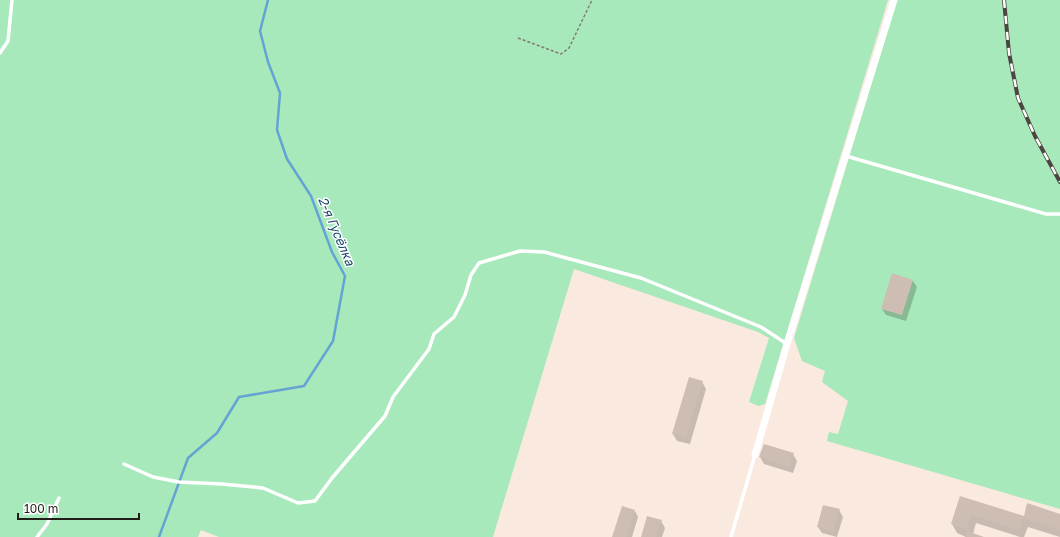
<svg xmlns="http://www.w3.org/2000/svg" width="1060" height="537" viewBox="0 0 1060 537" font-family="'Golos Text',sans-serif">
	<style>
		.green { fill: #a7e9bb }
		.shadow { fill: #0003 }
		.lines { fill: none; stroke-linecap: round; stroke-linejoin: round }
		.stream { stroke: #65a3d3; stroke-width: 2.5 }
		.building { fill: #cdbdb2 }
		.path { stroke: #857a73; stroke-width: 1.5; stroke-dasharray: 3 2; stroke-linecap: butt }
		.lane { stroke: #fff; stroke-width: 3.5 }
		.street { stroke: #fff; stroke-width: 7 }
		.rail-casing { stroke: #4d453f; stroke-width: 4 }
		.rail { stroke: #fff; stroke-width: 2.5; stroke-dasharray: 8; stroke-linecap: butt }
		.labels { text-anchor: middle; stroke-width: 3; stroke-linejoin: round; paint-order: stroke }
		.water-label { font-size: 13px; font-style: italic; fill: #164566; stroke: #fff }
	</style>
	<rect width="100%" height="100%" fill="#fae9de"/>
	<!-- green -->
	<path class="green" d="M0,0H888L765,404L759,406L749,402L769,338L758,332L574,269L493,537H219L201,530L198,537H0Z
		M897,0H1060V509L827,441L829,432L838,434L848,401L822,382L825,371L802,361L794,338Z"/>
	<!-- shadow -->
	<path class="shadow" d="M913,281L917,287L906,321L886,315L882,309Z
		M702,382L706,389L690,444L677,441L673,434Z
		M793,454L797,461L793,473L764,464L760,457Z
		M960,497L1024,517L1060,515V537L1028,527L1024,537H1020L976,523L973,534L982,537H966L957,533L952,524Z
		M839,510L843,517L837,537L822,533L818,527Z
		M635,511L638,517L632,537H613Z
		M661,521L665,528L662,537H642Z"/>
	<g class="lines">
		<!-- stream -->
		<path class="stream" d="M159,537L188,458L217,433L239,397L304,386L333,341L345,276L332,252L311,196L287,159L277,130L280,93L268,62L260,31L268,0"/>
	</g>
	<!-- building -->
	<path class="building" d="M892,273L913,280L902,315L881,309Z
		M689,377L703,381L686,438L672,434Z
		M764,444L794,453L789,467L759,457Z
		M960,496L1024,516L1027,503L1060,514V530L1023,518L1019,530L971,515L967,529L951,524Z
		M823,505L840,509L833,532L817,527Z
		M622,506L635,510L627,537H612Z
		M647,516L662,520L656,537H641Z
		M967,531L984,537H965Z"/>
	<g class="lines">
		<!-- path -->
		<path class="path" d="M518,38L561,54L569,48L592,0"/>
		<!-- lane -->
		<path class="lane" d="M0,53L8,41L12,0
			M846,156L1046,214H1060
			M124,464L153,477L179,482L222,484L263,488L298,503L315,501L332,478L385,416L393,397L429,349L434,334L454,317L465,295L471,275L479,263L520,251L544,252L641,278L761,327L787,344
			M37,537L47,524L59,498
			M731,537L755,455"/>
		<!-- street -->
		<path class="street" d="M755,455L787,344L894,0"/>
		<defs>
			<path id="rail" d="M1004,0L1009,53L1018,98L1035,136L1060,182"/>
		</defs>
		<!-- rail casing -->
		<use href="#rail" class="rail-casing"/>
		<!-- rail -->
		<use href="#rail" class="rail"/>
	</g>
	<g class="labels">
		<!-- water labels -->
		<g class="water-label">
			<text transform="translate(337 231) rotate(67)" y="5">2-я Гусёлка</text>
		</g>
	</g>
	<!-- scale -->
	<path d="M18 513v6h121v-6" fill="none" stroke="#231d19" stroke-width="2"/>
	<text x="24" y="513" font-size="12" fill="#231d19" stroke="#ffffff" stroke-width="3" paint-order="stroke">100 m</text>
</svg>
